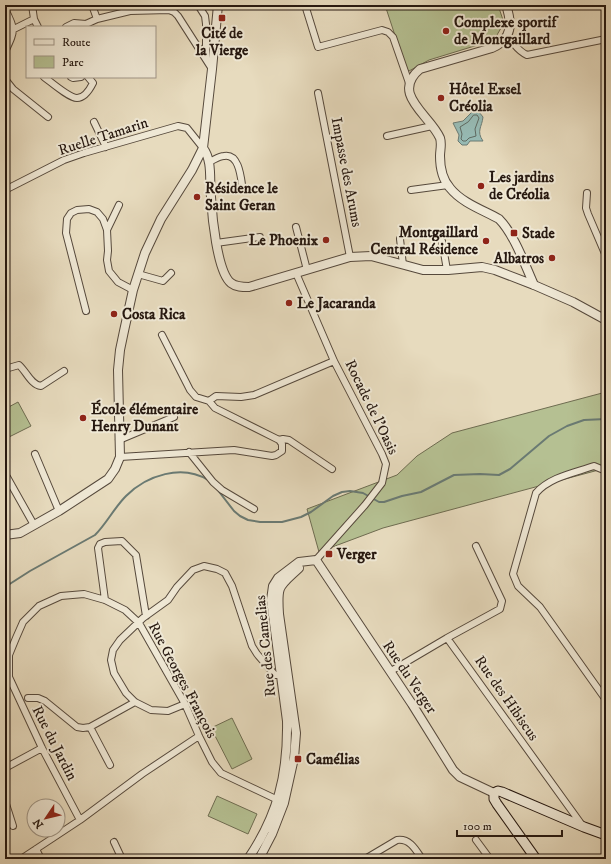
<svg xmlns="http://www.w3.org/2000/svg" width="611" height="864" viewBox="0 0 611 864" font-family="'IM FELL DW Pica',serif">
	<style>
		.green { fill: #b5c092; stroke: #6e6c51 }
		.water { fill: #97bbb5; stroke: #6a7a73 }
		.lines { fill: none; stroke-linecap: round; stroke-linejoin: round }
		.shore { stroke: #5e6a62; stroke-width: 1 }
		.stream { stroke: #6a7a73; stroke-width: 2 }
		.minor-casing { stroke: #56493c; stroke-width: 8 }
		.tertiary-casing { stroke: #56493c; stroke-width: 10 }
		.secondary-casing { stroke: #261810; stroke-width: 11 }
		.minor { stroke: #efe8d5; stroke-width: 6 }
		.tertiary { stroke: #efe8d5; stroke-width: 8 }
		.secondary { stroke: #efe8d5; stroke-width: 9 }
		.poi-dot { fill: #8f2418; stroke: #efe8d5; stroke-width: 1.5 }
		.labels { text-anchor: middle; stroke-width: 4; stroke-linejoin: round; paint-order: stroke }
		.poi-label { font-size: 15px; font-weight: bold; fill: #261810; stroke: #efe8d5; text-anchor: start }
		.street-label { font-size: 15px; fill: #261810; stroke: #efe8d5 }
	</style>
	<rect width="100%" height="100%" fill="#e7dbbe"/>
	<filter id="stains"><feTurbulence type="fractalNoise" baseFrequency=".005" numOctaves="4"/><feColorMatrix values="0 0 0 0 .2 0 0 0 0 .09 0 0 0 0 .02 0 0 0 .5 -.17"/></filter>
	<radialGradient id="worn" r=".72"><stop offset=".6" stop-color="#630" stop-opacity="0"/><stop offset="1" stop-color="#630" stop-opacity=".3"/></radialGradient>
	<!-- green -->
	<path class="green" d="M385,5H498L504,23L494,40L429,60L409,71L406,69Z
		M606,392V468L383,528L319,552L307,509L397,475L417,456L452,433Z
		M18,402L31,426L5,439V409Z
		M232,718L252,759L232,769L211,728Z
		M217,796L257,814L248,834L208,816Z"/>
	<!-- water -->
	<path class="water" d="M473,111L479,112L483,117C482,127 476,131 483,141H470L467,145H462L458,141L459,135L453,123L463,121Z"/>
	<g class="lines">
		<!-- shore -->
		<path class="shore" d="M474,115H477L479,118L475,129L476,136L469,138L466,141H463L461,139L462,134L460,127L468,122Z"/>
		<!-- stream -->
		<path class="stream" d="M217,489L234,511L240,516L248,520L260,522H282L301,517L311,512L333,496L342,492L350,491L363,493L379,502H384L402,496L421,492L454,475L480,474L499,475L510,469L549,436L567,426L584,420L606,419
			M5,587L30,571L95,535C107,523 114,508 126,496C147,475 182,464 208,480"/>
		<defs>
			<path id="minor" d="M32,5L34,19L38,27
				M92,5L97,19
				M198,5L205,16L206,24V59
				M305,5L318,47L382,30L388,32L393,37L409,83
				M5,9C16,30 15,30 5,52
				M66,27L74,23L86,24L97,19L130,11L169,10L174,12L178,16L212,69
				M14,29L34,19
				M506,36C515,43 516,50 527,55L606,39
				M44,77C51,82 69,98 77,98C84,98 90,89 93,83L88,77
				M71,77L73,78L81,77
				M5,79L13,89L48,117
				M318,93L350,257
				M94,122L106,147
				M387,136L432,126
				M209,162C214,160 219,156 224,156C240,153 241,180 243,191
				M5,190L64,160L84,153L178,126L187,128L203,148
				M411,190L448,185
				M587,193L586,208L588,214L606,256
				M296,227L307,270
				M107,230L119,205
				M400,239L403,265
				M442,241L447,270
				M216,243L260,237
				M296,273L334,361L382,454L386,464L382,483L365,505L316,560
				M138,274L163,281L171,273
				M86,311L66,233L67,219L71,213L77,210L89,209L97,212L103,219L107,230L108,251L107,260L109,271L118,282L133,290
				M162,335L190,390L196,397L209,401
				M5,369L19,365C26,371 31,385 41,386L64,371
				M119,440L174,417
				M279,440L283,439L289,440L332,469
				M189,452L213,482L222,490L254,509
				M35,454L59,511
				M120,457L234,450L272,456L276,455L282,451V444L279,440L215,408L209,401L216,396L241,397L254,395L334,361
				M606,471L594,466C574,473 550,477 536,493L513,574L518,586L540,607L606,700
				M7,477L34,525
				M105,600L98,548L100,544L105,542L122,541L136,555L146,616
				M447,638L500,609L502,601L476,546
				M391,671L447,638L582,825
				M9,677L42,748L80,820
				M5,679L9,677V655L16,638L23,622L39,606L61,596L84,594L105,600L125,610L139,623L185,704L199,736L212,762L221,773L280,801
				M28,698H38L45,701L77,727L83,728L90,727L135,702
				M185,704L168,711L151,710L135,702L126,693L114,673L111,660L113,650L120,640L143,618L168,600L177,587L193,570L204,566L217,569L225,573L232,586L252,646L257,654L275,675H284
				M90,727L110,765
				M5,768L42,748
				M5,801L13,826
				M476,840L490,859
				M114,842L122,859
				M36,849L41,859
				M21,859L80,820L142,774L199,736
				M365,859L397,840C410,838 416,850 422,859"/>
			<path id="tertiary" d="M506,5C512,23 513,39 492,48L420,69C390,94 430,115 440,138C442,144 440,150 440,156C440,167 443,180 450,188C462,203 483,210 499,219C514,234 525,265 534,285
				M203,148C213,161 209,181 211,197C212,215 217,272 231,283C236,287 242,287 249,287L350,257L371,256L423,270H448L482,267L495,270L534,285L573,302L606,320
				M5,535L20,533L59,511L108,479L115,469L120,457L118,370L120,350L124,331L133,290L145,253L161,219L192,170L203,148L212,69L218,5
				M316,560L412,704L453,770L460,777L494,793
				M248,859C278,815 288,774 287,721L271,600L273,586L278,578L299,562L316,560
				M259,859L272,834L284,803L294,758L296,733L279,614C277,584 279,587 299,568"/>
			<path id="secondary" d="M536,859L497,804L494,799V793L498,791L502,792L584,827L606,835"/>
		</defs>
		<!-- minor casing -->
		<use href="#minor" class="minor-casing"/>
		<!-- tertiary casing -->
		<use href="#tertiary" class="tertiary-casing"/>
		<!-- secondary casing -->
		<use href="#secondary" class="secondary-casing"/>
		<!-- minor -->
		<use href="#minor" class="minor"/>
		<!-- tertiary -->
		<use href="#tertiary" class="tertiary"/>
		<!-- secondary -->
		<use href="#secondary" class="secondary"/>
	</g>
	<!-- markers -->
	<g class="poi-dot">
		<rect x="218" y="14" width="8" height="8" rx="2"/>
		<circle cx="446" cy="31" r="4"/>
		<circle cx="441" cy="98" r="4"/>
		<circle cx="481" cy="186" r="4"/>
		<circle cx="197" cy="197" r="4"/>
		<rect x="510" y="229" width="8" height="8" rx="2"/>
		<circle cx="326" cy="240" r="4"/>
		<circle cx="486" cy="241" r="4"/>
		<circle cx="552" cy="258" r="4"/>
		<circle cx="289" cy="303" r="4"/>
		<circle cx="114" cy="314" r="4"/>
		<circle cx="83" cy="418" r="4"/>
		<rect x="325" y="550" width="8" height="8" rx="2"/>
		<rect x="294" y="755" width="8" height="8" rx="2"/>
	</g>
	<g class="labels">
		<!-- poi labels -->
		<g class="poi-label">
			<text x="454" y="27">Complexe sportif<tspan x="454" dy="17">de Montgaillard</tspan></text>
			<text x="222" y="38" text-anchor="middle">Cité de<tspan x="222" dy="17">la Vierge</tspan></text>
			<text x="449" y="94">Hôtel Exsel<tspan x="449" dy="17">Créolia</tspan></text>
			<text x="489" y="182">Les jardins<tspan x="489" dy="17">de Créolia</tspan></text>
			<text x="205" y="193">Résidence le<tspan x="205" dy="17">Saint Geran</tspan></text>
			<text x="478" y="237" text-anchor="end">Montgaillard<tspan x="478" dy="17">Central Résidence</tspan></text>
			<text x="522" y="238">Stade</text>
			<text x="318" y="245" text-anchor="end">Le Phoenix</text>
			<text x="544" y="263" text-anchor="end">Albatros</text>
			<text x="297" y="308">Le Jacaranda</text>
			<text x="122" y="319">Costa Rica</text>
			<text x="91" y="414">École élémentaire<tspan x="91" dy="17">Henry Dunant</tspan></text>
			<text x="337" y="559">Verger</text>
			<text x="306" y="764">Camélias</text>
		</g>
		<!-- street labels -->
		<g class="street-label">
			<text transform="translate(103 136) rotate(-18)" y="5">Ruelle Tamarin</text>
			<text transform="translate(347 172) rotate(79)" y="5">Impasse des Arums</text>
			<text transform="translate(372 407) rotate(64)" y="5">Rocade de l'Oasis</text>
			<text transform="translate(265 646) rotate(-96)" y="5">Rue des Camelias</text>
			<text transform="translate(410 677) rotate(56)" y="5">Rue du Verger</text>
			<text transform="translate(183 680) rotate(62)" y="5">Rue Georges François</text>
			<text transform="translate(507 698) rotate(55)" y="5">Rue des Hibiscus</text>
			<text transform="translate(55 743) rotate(63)" y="5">Rue du Jardin</text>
		</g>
	</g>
	<!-- margin -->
	<rect width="611" height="864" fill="none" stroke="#e7dbbe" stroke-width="20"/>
	<rect x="6" y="6" width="599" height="852" fill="none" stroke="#261810" stroke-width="2"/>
	<rect x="10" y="10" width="591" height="844" fill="none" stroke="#261810"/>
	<!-- legend -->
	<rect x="26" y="26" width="130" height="52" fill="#efe8d5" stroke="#9f9586"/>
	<rect x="34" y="39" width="20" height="6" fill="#efe8d5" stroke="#9f9586"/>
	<text x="62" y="46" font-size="12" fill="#261810">Route</text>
	<rect x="34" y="56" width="20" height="12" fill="#b5c092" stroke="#9f9586"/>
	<text x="62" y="66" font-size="12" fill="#261810">Parc</text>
	<!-- north arrow -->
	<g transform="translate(46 818) rotate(235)"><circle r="19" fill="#efe8d5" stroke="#9f9586"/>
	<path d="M0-3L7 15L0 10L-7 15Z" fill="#8f2418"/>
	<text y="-6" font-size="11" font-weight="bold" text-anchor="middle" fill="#261810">N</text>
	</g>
	<!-- scale -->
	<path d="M457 830v6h105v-6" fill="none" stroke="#261810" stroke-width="2"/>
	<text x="463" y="830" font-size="12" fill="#261810" stroke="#efe8d5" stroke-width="3" paint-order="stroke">100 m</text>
	<rect width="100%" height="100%" filter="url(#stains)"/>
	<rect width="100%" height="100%" fill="url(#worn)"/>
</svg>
